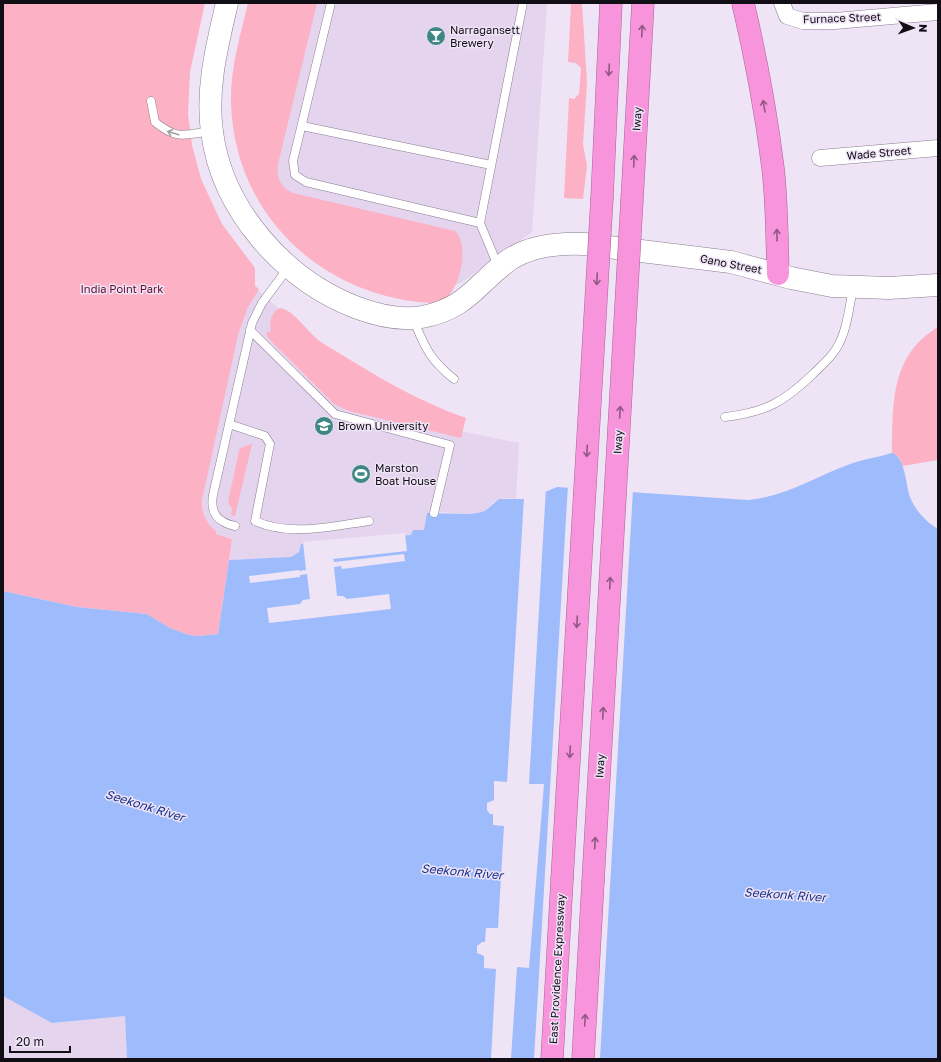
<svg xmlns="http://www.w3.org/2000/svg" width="941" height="1062" viewBox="0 0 941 1062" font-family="'Golos Text',sans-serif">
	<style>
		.built { fill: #e4d4ed }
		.green { fill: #fdb1c4 }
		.water { fill: #9ebcfc }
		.pier { fill: #efe3f6 }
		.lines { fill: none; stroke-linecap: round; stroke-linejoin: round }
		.lane-casing { stroke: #897e8f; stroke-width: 9 }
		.street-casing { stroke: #897e8f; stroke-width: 17 }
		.secondary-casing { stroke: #897e8f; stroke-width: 23 }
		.highway-casing { stroke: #a76596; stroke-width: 23 }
		.lane { stroke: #fff; stroke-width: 8 }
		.street { stroke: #fff; stroke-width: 16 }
		.secondary { stroke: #fff; stroke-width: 22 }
		.highway { stroke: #f794db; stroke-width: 22 }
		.highway-bridge-casing { stroke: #a76596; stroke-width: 23; stroke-linecap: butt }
		.highway-bridge { stroke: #f794db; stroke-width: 22 }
		.oneway { stroke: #905882 }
		.oneway2 { stroke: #a09fa1 }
		.labels { text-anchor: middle; stroke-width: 3; stroke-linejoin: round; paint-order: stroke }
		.street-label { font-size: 11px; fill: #120e15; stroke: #efe3f6 }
		.poi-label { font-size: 11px; fill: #120e15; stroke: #efe3f6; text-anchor: start }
		.park-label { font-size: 11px; fill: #640c30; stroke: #efe3f6 }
		.water-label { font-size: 12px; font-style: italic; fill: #15328b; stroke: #efe3f6 }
	</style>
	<rect width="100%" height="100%" fill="#efe3f6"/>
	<!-- built -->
	<path class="built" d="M271,3H547L532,232L462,282L441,292L259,181Z
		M255,287L338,363L408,420L519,443L516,499L504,498L494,502L485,511L470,514L439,512L424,530L411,535L301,544L299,552L291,557L229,560L232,539L205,530L194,513L236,325Z
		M3,996L52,1023L125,1016L127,1059H3Z"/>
	<!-- green -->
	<path class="green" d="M3,3H205L190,72L188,114L192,145L201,179L222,224L255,268V286L259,289L247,309L238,335L202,500C201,513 206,523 216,531V534L232,539L218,634L198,636L189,635L170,628L147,614L77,607L3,591Z
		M248,3H317L278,164C276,178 280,187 293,193L455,231C471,244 460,304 433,303C324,298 235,217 231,104C230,70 240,36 248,3Z
		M571,3H582L587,82L583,144L587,166L583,199L564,198L569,98L574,99L579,94L581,68L576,63L568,62Z
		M280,308C293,309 309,334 321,342C368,371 414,400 466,418L461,438L349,411L334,404L269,339L266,333L271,331C269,323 271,312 280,308Z
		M938,327V460L902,466C901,460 899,455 892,453C893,403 890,356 938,327Z
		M252,444L235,516L231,515L232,509L228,502L239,451L240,448Z"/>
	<!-- water -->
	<path class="water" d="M892,453C905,456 906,486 910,497C915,510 926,522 938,529V1059H127L125,1016L52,1023L3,996V591L77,607L147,614L170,628L189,635L198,636L218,634L229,560L291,557L299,552L301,544L411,535L413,530H424L427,513L470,514L477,513L485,511L499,499H528L557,487L748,500C788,496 816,476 853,463C865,459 879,457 892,453Z"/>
	<!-- pier -->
	<path class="pier" d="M568,485L633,490L600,1059H534Z
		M546,487L529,784H544L529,968L517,967L511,1059H491L496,969L484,968V956L477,953V946L482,942H485L486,928H498L504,826L493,825V814H490L487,810V803L494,800V781L507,782L524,497Z
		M405,533L407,551L333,559L334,562L404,554L405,561L342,569L341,566L334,567L337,596H343L347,599L389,594L391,609L269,623L267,608L300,604L303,600L310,599L307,574L300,575V577L250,583L249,576L299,570V571L306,570L303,542Z"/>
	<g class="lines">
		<defs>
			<path id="lane" d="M331,3L293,161L295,175L306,182L480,223
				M151,101L155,122C177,140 184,135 211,131
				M302,126L491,165
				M498,266L480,223L523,3
				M413,319C425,347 429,359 454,379
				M250,330L335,414L450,445L434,513
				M725,417C766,412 784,402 813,374C821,366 830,359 836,349C847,332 849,308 853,288
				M229,424L265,436L270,444L255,521C291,537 332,526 369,521
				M235,526C217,522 210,513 213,495L252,323L262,303L288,268"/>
			<path id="street" d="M782,3L787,16L803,21H835L938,12
				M820,158L938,148"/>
			<path id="secondary" d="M227,3C217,46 206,88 212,132C222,210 284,279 355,307C376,315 399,321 422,317C468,308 476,284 509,260C530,246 560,243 584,244L731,262L791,278L832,286L889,288L938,285"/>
			<path id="highway" d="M743,3C756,58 766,112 773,168C777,203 777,239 778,274
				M602,198L611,3
				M632,200L643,3
				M552,1059L562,880
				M583,1059L593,882"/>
		</defs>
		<!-- lane casing -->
		<use href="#lane" class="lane-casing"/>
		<!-- street casing -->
		<use href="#street" class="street-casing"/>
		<!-- secondary casing -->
		<use href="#secondary" class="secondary-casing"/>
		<!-- highway casing -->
		<use href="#highway" class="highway-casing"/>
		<!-- lane -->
		<use href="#lane" class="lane"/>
		<!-- street -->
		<use href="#street" class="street"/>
		<!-- secondary -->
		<use href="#secondary" class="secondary"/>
		<!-- highway -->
		<use href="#highway" class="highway"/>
		<defs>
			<path id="highway-bridge" d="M562,880L602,198
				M593,882L632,200"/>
		</defs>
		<!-- highway-bridge casing -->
		<use href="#highway-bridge" class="highway-bridge-casing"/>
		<!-- highway-bridge -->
		<use href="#highway-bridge" class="highway-bridge"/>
	</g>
	<!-- one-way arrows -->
	<defs><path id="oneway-shaft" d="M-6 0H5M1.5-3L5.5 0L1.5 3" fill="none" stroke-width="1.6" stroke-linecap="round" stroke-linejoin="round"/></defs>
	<g class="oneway">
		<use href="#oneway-shaft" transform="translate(642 31) rotate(-87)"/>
		<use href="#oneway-shaft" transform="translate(609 70) rotate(93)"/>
		<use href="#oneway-shaft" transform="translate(764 106) rotate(-100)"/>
		<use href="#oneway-shaft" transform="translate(634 161) rotate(-87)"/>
		<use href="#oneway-shaft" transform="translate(777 235) rotate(-91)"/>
		<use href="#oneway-shaft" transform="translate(597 279) rotate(93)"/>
		<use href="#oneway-shaft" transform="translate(620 412) rotate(-87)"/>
		<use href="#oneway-shaft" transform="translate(587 451) rotate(93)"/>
		<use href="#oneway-shaft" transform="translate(610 583) rotate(-87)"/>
		<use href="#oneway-shaft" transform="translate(577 622) rotate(93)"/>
		<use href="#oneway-shaft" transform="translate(603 713) rotate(-87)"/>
		<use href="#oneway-shaft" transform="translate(570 752) rotate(93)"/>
		<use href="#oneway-shaft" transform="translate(595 843) rotate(-87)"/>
		<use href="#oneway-shaft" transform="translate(585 1020) rotate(-87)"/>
	</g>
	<use class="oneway2" href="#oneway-shaft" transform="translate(173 133) rotate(-163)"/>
	<!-- icons -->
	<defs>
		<symbol id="bar-disc" viewBox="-11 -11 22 22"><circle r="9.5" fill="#3f8784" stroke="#efe3f6"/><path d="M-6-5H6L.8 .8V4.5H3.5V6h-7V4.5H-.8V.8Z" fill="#fff"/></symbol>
		<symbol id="university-disc" viewBox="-11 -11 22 22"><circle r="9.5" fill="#3f8784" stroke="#efe3f6"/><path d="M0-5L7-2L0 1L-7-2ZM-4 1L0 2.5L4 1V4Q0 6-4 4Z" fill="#fff"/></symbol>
		<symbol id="stadium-disc" viewBox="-11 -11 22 22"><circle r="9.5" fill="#3f8784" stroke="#efe3f6"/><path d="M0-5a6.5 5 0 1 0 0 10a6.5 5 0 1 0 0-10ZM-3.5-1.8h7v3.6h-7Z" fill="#fff"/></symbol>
	</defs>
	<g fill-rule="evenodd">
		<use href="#bar-disc" x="425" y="25" width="22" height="22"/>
		<use href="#university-disc" x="313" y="415" width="22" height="22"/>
		<use href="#stadium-disc" x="350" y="463" width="22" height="22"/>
	</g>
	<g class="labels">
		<!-- street labels -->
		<g class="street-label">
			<text transform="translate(842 18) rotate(-2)" y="4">Furnace Street</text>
			<text transform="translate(637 119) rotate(-87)" y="4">Iway</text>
			<text transform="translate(879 153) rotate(-5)" y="4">Wade Street</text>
			<text transform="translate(731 264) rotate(11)" y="4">Gano Street</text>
			<text transform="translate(618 442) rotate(-87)" y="4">Iway</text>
			<text transform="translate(600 766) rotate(-87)" y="4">Iway</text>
			<text transform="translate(557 969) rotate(-87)" y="4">East Providence Expressway</text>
		</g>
		<!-- poi labels -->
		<g class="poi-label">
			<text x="450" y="34">Narragansett<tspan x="450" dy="13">Brewery</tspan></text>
			<text x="338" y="430">Brown University</text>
			<text x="375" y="472">Marston<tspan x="375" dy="13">Boat House</tspan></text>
		</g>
		<!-- park labels -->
		<g class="park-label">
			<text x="122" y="293">India Point Park</text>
		</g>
		<!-- water labels -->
		<g class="water-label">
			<text transform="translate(145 806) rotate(17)" y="4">Seekonk River</text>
			<text transform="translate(462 872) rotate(5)" y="4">Seekonk River</text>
			<text transform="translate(785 895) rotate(4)" y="4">Seekonk River</text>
		</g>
	</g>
	<!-- border -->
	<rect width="941" height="1062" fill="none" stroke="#120e15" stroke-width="8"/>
	<!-- north arrow -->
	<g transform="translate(913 28) rotate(92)" stroke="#efe3f6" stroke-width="3" paint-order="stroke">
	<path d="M0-3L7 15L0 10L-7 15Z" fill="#120e15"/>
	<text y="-6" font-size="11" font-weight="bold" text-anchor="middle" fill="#120e15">N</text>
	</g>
	<!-- scale -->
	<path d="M10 1046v6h60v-6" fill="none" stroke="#120e15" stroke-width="2"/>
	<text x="16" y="1046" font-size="12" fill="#120e15" stroke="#efe3f6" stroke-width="3" paint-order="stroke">20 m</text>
</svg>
